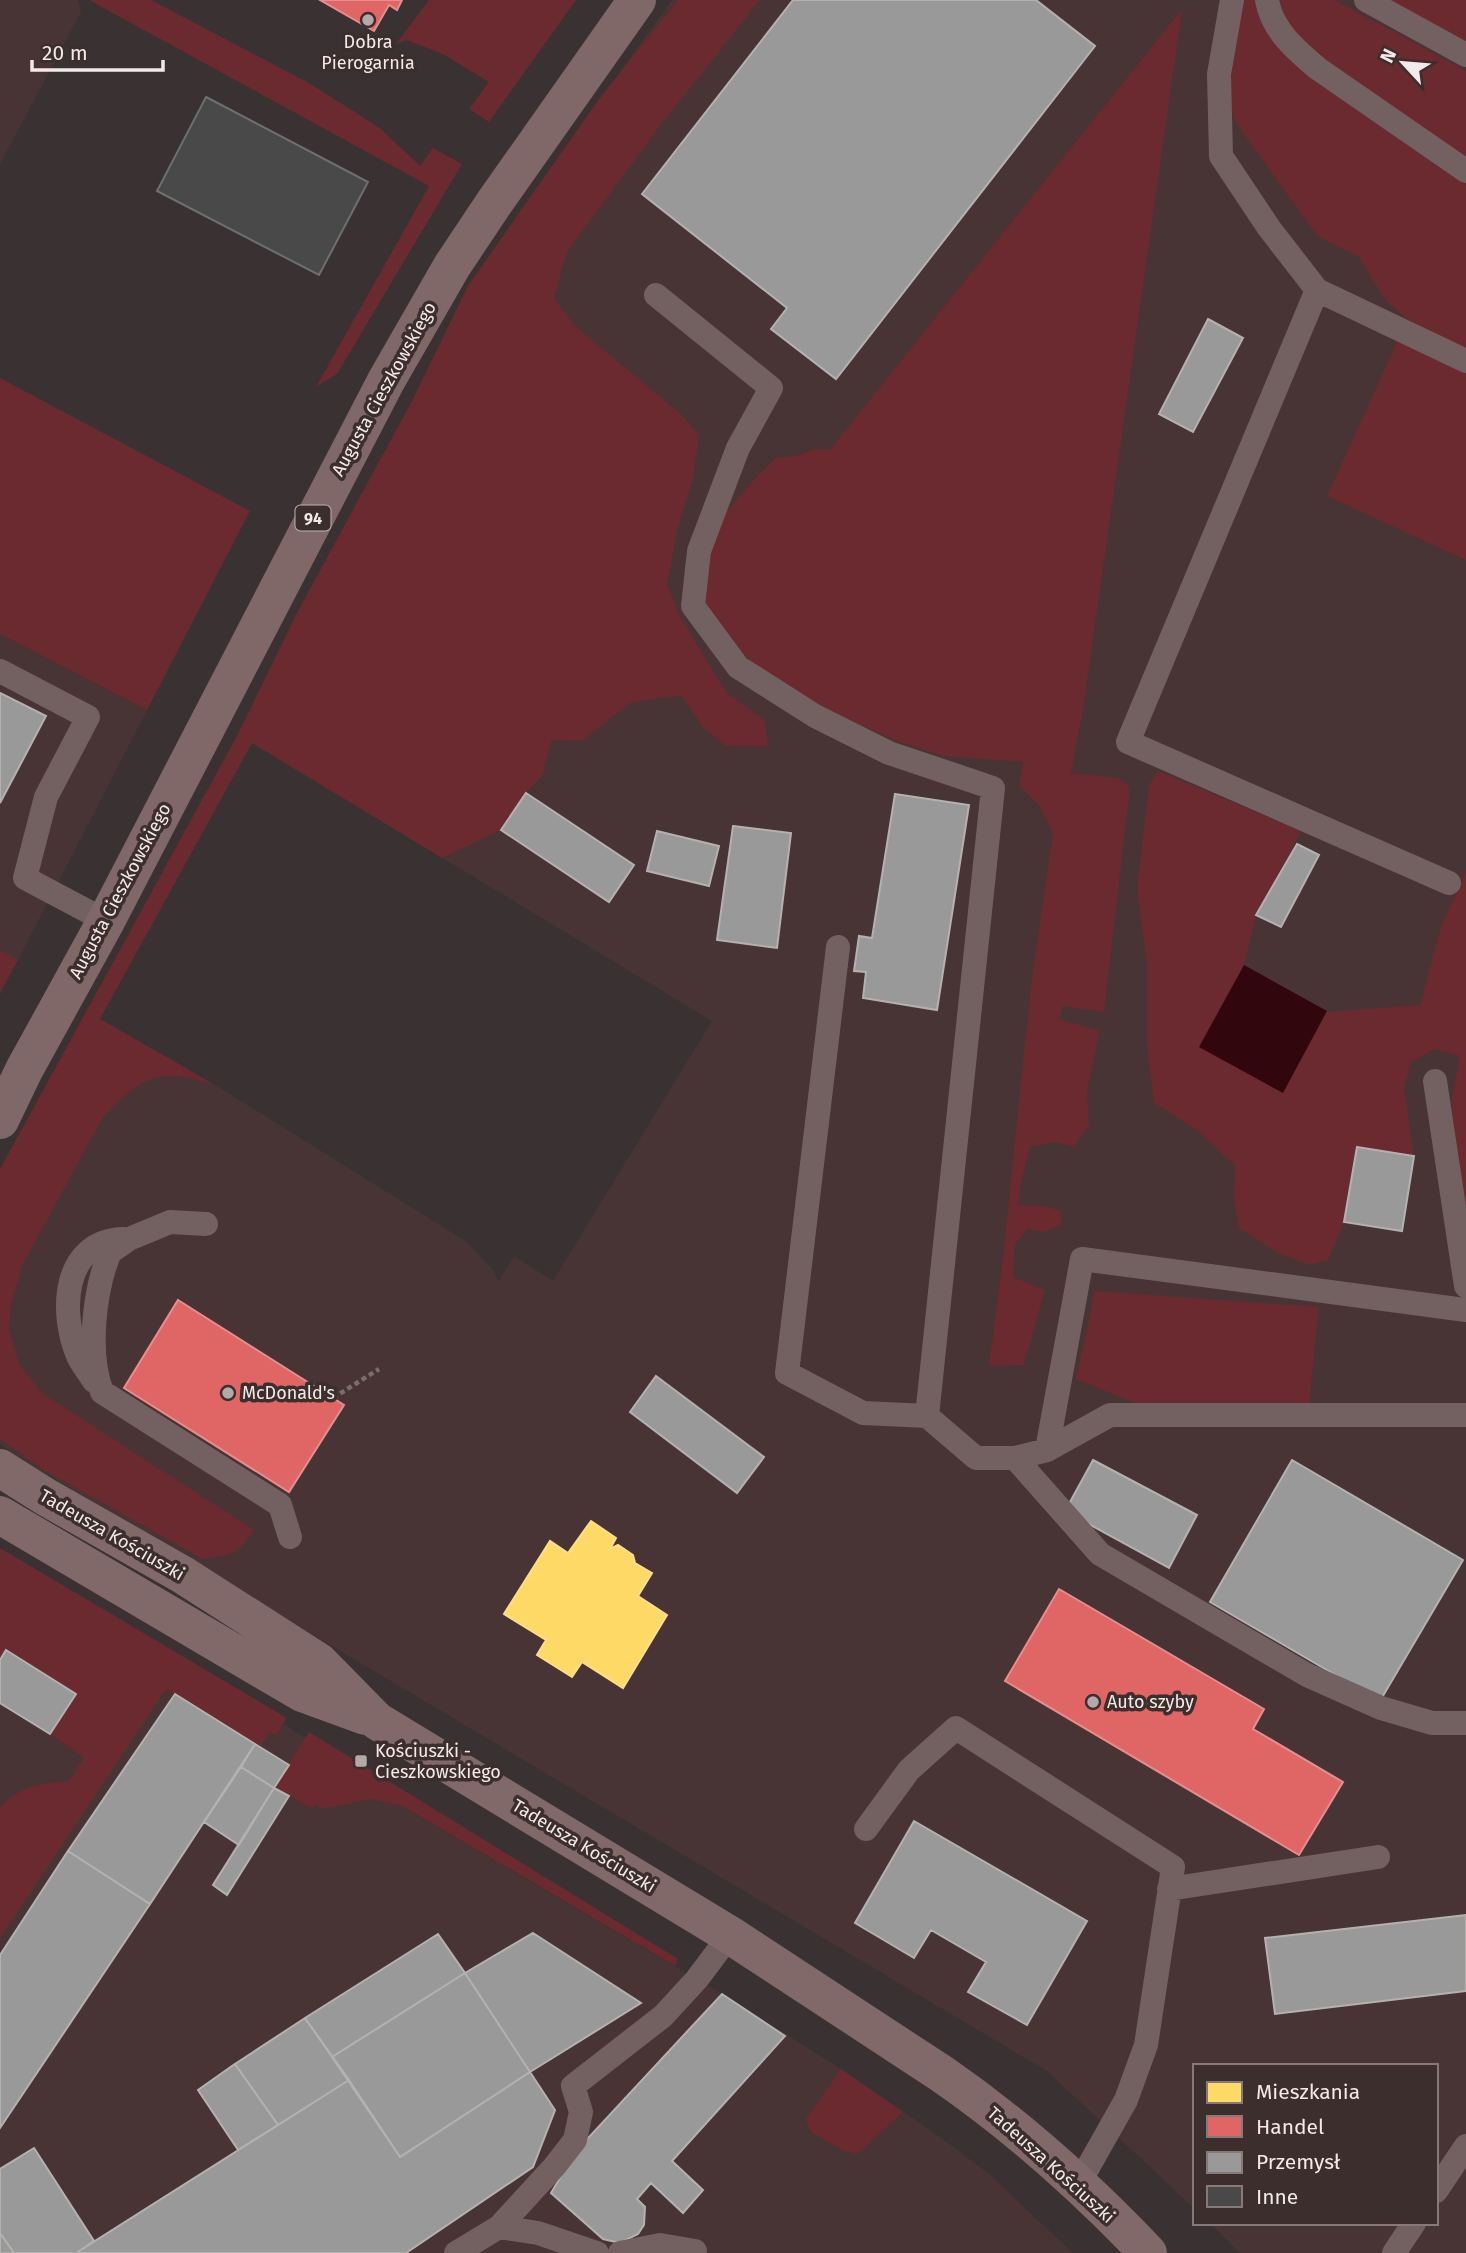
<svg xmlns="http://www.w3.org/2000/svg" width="1466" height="2253" viewBox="0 0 1466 2253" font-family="'Fira Sans',sans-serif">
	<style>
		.built { fill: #493435 }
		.green { fill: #6a2a2f }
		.water { fill: #31070d }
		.homes { fill: #ffd966; stroke: #fbde8d; stroke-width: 2 }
		.shops { fill: #e06666; stroke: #e68d8d; stroke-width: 2 }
		.industry { fill: #999; stroke: #b4b1b1; stroke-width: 2 }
		.building { fill: #49494a; stroke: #6f6f71; stroke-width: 2 }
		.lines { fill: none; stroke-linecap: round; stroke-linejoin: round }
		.path { stroke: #7a6d6d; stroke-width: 4.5; stroke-dasharray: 5 3.5; stroke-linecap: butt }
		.lane { stroke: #736061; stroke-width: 24 }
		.secondary { stroke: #81696a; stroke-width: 38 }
		.primary { stroke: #806768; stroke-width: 38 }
		.poi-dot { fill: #b2a9a8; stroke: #3d2e2e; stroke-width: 2.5 }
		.labels { text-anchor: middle; stroke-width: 7; stroke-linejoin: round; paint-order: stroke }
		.shield { fill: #3d2e2e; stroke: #bcb1b0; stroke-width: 2 }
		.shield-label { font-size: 16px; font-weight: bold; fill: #f3e9e8 }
		.poi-label { font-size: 18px; fill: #f3e9e8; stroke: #3d2e2e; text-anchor: start }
		.street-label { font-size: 18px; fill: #f3e9e8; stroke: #3d2e2e }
	</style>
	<rect width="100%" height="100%" fill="#3a3232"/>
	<!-- built -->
	<path class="built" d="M0,0H78L81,12L0,164Z
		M672,0H1466V2253H1240L1210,2223H1436V2066H1195V2209L1047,2071L342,1652L10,1452L0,1444V1172L100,1020L212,1083L467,1242L492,1269L499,1281L514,1256L553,1281L712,1021L238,734L297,613L412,401L468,286L529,198Z
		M0,634L147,710L0,995Z
		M0,1605L166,1667L276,1736L283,1724L294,1731L306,1738L301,1747L722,1994L841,2069L940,2137L989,2174L1073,2253H0Z"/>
	<!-- green -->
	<path class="green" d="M89,0H151L307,82L355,112L381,129L420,166L433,148L462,164L337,374L316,387L429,186Z
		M429,0H576L489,122L469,109L489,82L443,54L406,40L396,44Z
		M678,0H760L659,127L567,252L554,298L575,326L683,416L699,435L693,480L678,527L667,584L680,617L727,693L765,720L768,747L726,746L703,727L681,695L630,703L582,741L552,740L542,776L526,793L501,830L442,858L252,743L100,1019L212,1083C199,1080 186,1077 173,1076C145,1074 121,1098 103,1117L22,1266L11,1305L9,1329L19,1364L42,1393L254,1530C237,1555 233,1555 203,1559L44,1470L0,1439V1169L238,734L297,613L412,401L468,286L599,99Z
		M1239,0H1260L1339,93L1466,185V351L1418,328L1386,301L1358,256L1317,236L1234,120L1229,95Z
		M1280,0H1335L1466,71V159L1306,47L1287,27Z
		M1387,0H1466V41Z
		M1182,9L1084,703L1071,773L1119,778L1130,787L1104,1012L1063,1006L1059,1019L1100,1031L1087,1090L1089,1125L1074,1147L1055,1142L1030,1147L1021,1182L1018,1205L1043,1206L1060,1210L1062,1225L1044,1232L1028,1229L1015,1244L1013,1277L1045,1290L1024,1365L989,1366L1003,1257L1031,986L1053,833L1039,805L1019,785L1023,762L944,756L898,741L854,722L806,699L767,676L743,654L706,609L704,579L709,540L721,518L759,474L776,458L800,455L815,449L830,450Z
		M1398,340L1466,373V560L1327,496Z
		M0,378L250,511L147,710L0,634Z
		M1158,771L1301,831L1271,892L1268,891L1256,915L1244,965L1200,1047L1326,1012L1420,1005L1441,927L1466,872V1215L1451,1103L1460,1056L1436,1049L1411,1062L1404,1089L1414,1156L1357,1148L1344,1222L1328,1260L1310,1265L1278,1253L1239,1228L1234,1200L1235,1165L1194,1128L1154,1103L1147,1045V965L1137,889L1149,785Z
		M0,950L18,960L0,992Z
		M1095,1291L1319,1307L1309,1406H1142L1076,1379Z
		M0,1548L287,1718L276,1736L269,1732L260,1747L166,1689L0,1938V1808C18,1786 43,1783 69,1781L84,1758L50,1734L75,1694L7,1650L0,1660Z
		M309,1732L678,1959L675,1966L402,1806L371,1799L321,1809L316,1804L312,1808L274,1788Z
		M841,2069L903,2112L857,2154L842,2150L810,2131L806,2119Z"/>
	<!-- water -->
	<path class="water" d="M1244,965L1327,1011L1283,1093L1199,1047Z"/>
	<!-- homes -->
	<path class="homes" d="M591,1521L616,1538L610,1549L618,1545L633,1555L635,1563L652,1573L638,1596L667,1615L623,1688L582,1662L572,1677L537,1655L546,1640L504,1614L550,1541L568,1553Z"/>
	<!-- shops -->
	<path class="shops" d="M320,0H402L397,10L389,5L374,31Z
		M178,1300L344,1405L289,1492L124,1388Z
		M1059,1589L1264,1709L1253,1729L1343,1782L1299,1855L1005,1681Z"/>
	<!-- industry -->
	<path class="industry" d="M793,0H1036L1095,46L836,379L771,329L787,308L642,194Z
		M1208,319L1243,338L1193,432L1159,414Z
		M0,693L46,716L0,803Z
		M526,793L634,865L609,902L501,830Z
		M895,794L969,805L937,1010L863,998L866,972L854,971L859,936L872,938Z
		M733,826L791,833L777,948L717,940Z
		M657,831L719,846L709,886L647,871Z
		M1297,844L1319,855L1281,927L1256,915Z
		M1357,1147L1414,1156L1402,1231L1344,1222Z
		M656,1376L764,1457L737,1493L630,1412Z
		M1093,1460L1197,1515L1169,1568L1065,1511Z
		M1292,1460L1463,1560L1380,1701L1210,1602Z
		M6,1650L76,1694L50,1734L0,1703V1660Z
		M175,1694L255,1744L150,1904L68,1851Z
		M255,1744L289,1765L274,1788L241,1767Z
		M241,1767L274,1788L239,1845L204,1822Z
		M274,1788L289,1796L227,1895L213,1885Z
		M914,1821L1087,1921L1027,2025L968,1992L986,1962L931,1930L914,1958L855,1923Z
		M68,1851L150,1904L0,2128V1955Z
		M1466,1915V1991L1275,2014L1265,1938Z
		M533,1933L641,2003L530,2072L465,1973Z
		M438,1934L465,1973L332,2057L305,2018Z
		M465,1973L530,2072L400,2157L332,2057Z
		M722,1994L785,2036L672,2161L703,2190L683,2213L651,2183L637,2199L645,2207L644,2225L638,2234L620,2243L603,2239L551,2193L576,2151Z
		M305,2018L349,2080L278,2125L235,2064Z
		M235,2064L278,2125L238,2150L198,2090Z
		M530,2072L555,2110L533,2167L406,2253H76L349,2080L400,2157Z
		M34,2148L94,2241L76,2253H14L0,2233V2169Z
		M0,2233L14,2253H0Z"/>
	<!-- building -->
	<path class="building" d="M206,97L368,182L319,275L157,191Z"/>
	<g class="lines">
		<!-- path -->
		<path class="path" d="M333,1398L379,1369"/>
		<!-- lane -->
		<path class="lane" d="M1232,0L1219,74L1221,156L1269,228L1317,290L1128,742L1449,883
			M1267,0C1272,30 1295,49 1317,68L1466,171
			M1366,0L1466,55
			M1317,290L1466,361
			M656,295L771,388L738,448L699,551L693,606L738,667L815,716L889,753L993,788L927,1416L976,1458H1015L1047,1450L1110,1415H1466
			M0,671L88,717L46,797L25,878L106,921
			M838,947L787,1373L863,1413L927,1416
			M1435,1081L1466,1286
			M206,1224L170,1222L129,1239L110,1252C94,1290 87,1354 102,1392L280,1505L290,1537
			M94,1381C89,1373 83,1366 79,1358C59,1314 62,1240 124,1239
			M1047,1450L1082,1259L1466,1310
			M1015,1458L1100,1554L1307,1675L1381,1708L1432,1723H1466
			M866,1829L909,1770L956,1728L1173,1867L1146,2045L1126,2100L1078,2185
			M1169,1889L1378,1857
			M1436,2191L1466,2146
			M499,2227L538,2233L597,2253
			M456,2253L499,2227L554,2167L575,2140L581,2112L573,2086L663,2016L697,1979L730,1935
			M620,2253L660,2245L695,2251
			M1394,2253L1414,2223"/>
		<!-- secondary -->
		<path class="secondary" d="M0,1468L46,1497L183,1575L319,1662L377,1721L730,1935L942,2074C1016,2125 1085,2187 1148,2253
			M0,1515L302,1693L365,1716"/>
		<!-- primary -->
		<path class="primary" d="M0,1120L24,1070L106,921L386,381L452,266L494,203L637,0"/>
	</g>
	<!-- markers -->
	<g class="poi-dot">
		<circle cx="368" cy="20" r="7"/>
		<circle cx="228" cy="1393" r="7"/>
		<circle cx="1093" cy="1702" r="7"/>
		<rect x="354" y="1754" width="14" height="14" rx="3.5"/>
	</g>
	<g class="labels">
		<!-- shield labels -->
		<rect class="shield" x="295.5" y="505.5" width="35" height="25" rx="5"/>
		<g class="shield-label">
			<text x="313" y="524">94</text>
		</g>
		<!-- poi labels -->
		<g class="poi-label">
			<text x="368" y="48" text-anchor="middle">Dobra<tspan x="368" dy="21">Pierogarnia</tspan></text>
			<text x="242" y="1399">McDonald's</text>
			<text x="1107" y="1708">Auto szyby</text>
			<text x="375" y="1757">Kościuszki -<tspan x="375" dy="21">Cieszkowskiego</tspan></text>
		</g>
		<!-- street labels -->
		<g class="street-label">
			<text transform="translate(384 389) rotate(-61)" y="6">Augusta Cieszkowskiego</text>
			<text transform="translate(120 891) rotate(-62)" y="6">Augusta Cieszkowskiego</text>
			<text transform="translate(112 1535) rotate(30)" y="6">Tadeusza Kościuszki</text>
			<text transform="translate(584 1846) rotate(31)" y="6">Tadeusza Kościuszki</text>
			<text transform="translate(1051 2165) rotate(42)" y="6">Tadeusza Kościuszki</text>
		</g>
	</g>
	<!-- legend -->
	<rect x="1193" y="2064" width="245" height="161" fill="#3d2e2e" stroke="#867978" stroke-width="2"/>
	<rect x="1207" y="2082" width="35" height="21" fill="#ffd966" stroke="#867978" stroke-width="2"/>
	<text x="1256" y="2099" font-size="21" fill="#f3e9e8">Mieszkania</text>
	<rect x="1207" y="2116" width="35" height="21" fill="#e06666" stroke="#867978" stroke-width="2"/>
	<text x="1256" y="2134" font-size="21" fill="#f3e9e8">Handel</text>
	<rect x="1207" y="2152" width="35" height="21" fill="#999999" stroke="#867978" stroke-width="2"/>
	<text x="1256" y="2169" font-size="21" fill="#f3e9e8">Przemysł</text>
	<rect x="1207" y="2186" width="35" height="21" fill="#49494a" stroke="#867978" stroke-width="2"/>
	<text x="1256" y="2204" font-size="21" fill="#f3e9e8">Inne</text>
	<!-- north arrow -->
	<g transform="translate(1403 63) rotate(296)" stroke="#3d2e2e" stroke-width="5" paint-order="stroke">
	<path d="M0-5L12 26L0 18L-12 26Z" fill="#f3e9e8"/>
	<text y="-10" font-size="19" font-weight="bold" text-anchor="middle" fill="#f3e9e8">N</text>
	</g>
	<!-- scale -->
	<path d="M32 60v10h131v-10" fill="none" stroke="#f3e9e8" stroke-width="3.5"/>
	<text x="42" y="60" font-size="21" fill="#f3e9e8" stroke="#3d2e2e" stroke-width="5" paint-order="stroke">20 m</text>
</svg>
